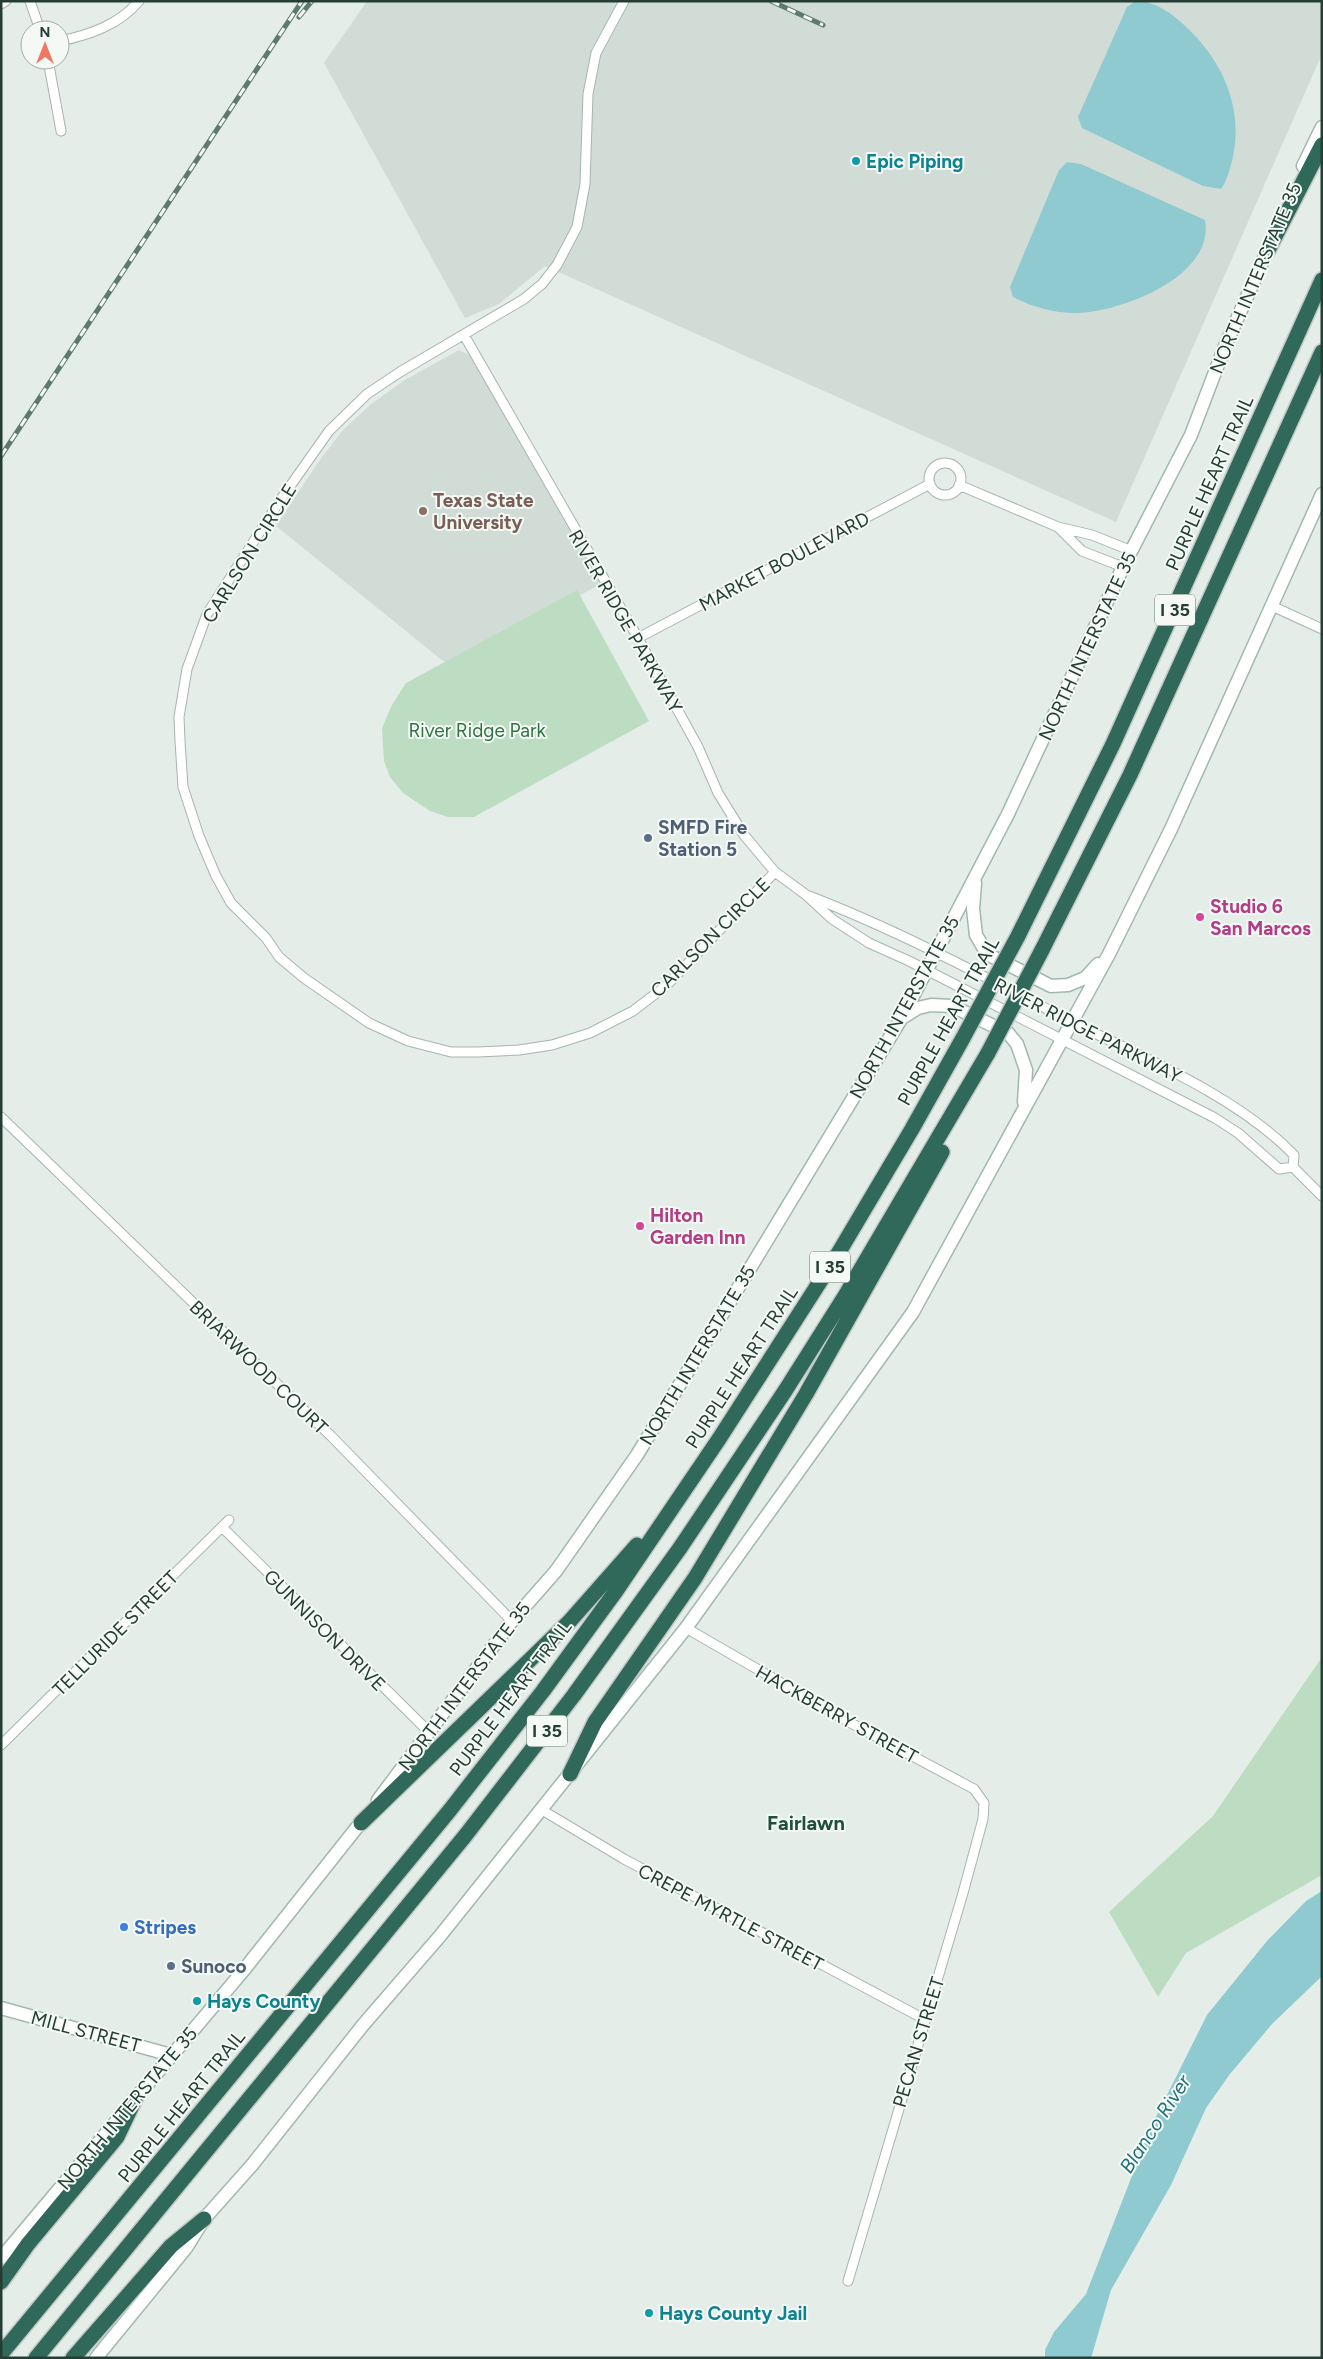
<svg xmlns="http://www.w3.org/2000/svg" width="1323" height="2359" viewBox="0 0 1323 2359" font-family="Figtree,sans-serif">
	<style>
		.built { fill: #d2dcd7 }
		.green { fill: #bdddc3 }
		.water { fill: #8ecacf }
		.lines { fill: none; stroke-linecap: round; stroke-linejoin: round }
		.street-casing { stroke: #a7b5af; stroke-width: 11 }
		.secondary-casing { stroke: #a2b8af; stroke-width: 15 }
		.highway-casing { stroke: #c2c9c6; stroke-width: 18 }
		.street { stroke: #fff; stroke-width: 9 }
		.secondary { stroke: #fff; stroke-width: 12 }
		.highway { stroke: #306959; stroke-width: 15 }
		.rail-casing { stroke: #5e7970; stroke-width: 5 }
		.rail { stroke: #f4f9f6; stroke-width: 3; stroke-dasharray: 9; stroke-linecap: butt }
		.highway-bridge-casing { stroke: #c2c9c6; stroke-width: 18; stroke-linecap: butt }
		.highway-bridge { stroke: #306959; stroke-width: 15 }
		.culture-dot { fill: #0f9aa8; stroke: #f4f9f6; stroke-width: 2 }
		.education-dot { fill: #8d6e63; stroke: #f4f9f6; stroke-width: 2 }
		.service-dot { fill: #5c6f8a; stroke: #f4f9f6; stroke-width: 2 }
		.hotel-dot { fill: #d1479c; stroke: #f4f9f6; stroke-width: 2 }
		.shop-dot { fill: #3f7fe0; stroke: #f4f9f6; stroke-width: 2 }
		.labels { text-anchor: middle; stroke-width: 4; stroke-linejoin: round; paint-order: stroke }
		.shield { fill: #f4f9f6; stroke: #62766f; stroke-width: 1 }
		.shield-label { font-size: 18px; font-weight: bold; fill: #243e35 }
		.culture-label { font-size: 19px; font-weight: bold; fill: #0d838f; stroke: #f4f9f6; text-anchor: start }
		.street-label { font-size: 19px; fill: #243e35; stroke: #f4f9f6 }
		.education-label { font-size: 19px; font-weight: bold; fill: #785e54; stroke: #f4f9f6; text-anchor: start }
		.park-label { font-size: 19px; fill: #2f7344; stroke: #f4f9f6 }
		.service-label { font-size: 19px; font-weight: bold; fill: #4e5e75; stroke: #f4f9f6; text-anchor: start }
		.hotel-label { font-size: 19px; font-weight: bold; fill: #b23c85; stroke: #f4f9f6; text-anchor: start }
		.shop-label { font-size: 19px; font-weight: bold; fill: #366cbe; stroke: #f4f9f6; text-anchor: start }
		.neighbourhood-label { font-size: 20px; font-weight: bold; fill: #204f40; stroke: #f4f9f6 }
		.water-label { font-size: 20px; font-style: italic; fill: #207078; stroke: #f4f9f6 }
	</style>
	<rect width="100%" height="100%" fill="#e4ede8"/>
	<!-- built -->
	<path class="built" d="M367,1H1322V54L1116,522L545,266L499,304L465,318L324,63Z
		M459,350L471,356L601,584L448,665L276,526L317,464L342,431L370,405L403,381Z"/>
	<!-- green -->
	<path class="green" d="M577,590L649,721L474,817H448L430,811L403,793L390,777L384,761L382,728L392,705L406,683Z
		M1322,1657V1875L1186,1953L1158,1997L1109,1912L1213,1816Z"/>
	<!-- water -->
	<path class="water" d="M1136,1C1154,1 1170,12 1183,24C1222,59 1245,108 1232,161C1229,171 1227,181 1221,189L1203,186L1082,128L1078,117L1127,7Z
		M1067,162L1081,164L1205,220C1215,276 1123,311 1079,313C1057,314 1032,307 1013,297L1010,287L1059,170Z
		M1322,1891V1976L1272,2024L1230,2074L1206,2108L1171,2185L1111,2290L1091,2358H1045V2350L1054,2332L1086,2294L1151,2127L1207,2015L1267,1941L1306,1901Z"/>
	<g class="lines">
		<defs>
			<path id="street" d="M30,1L40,30
				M624,1L596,53L588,94L585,184L577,227L557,265L542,284L524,299L400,372L367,394L329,431L281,499L207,614L187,669L179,717L180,741L183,787L199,836L216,876L231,903L266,938L279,957L304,978L369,1023L408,1041L451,1052H478L519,1050L552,1045L590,1033L633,1011L667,985L775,872
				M1,4L6,1
				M60,41C89,35 119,25 139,1
				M48,60L61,131
				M464,335L638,638L698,747L718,793L744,835L775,872L805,894L832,919L869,943L909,961L1215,1118L1238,1133L1279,1169L1293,1167
				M929 479a16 16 0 1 1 32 0a16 16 0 1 1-32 0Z
				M959,485L1058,527L1092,535L1132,551
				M1058,527L1082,551L1123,567
				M1272,606L1322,629
				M638,638L930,484
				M809,896C902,932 989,979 1078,1025C1149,1060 1239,1098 1294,1155L1293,1167
				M1,1117L331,1436L512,1621
				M1293,1167L1322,1196
				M222,1527L429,1732
				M686,1628L849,1722L974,1789L984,1803L983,1819L963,1893L848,2281
				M1,1745L229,1520
				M542,1810L624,1859L924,2019"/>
			<path id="secondary" d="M1303,166L1322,127
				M975,883L973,909L976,935L987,954L1051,986L1068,985L1085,978L1098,964
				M902,1018L918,1008L931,1005L952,1006L1008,1033L1017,1044L1026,1070L1024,1102
				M378,1800L512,1621L556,1571L637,1455L901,1019L1008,814L1123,567L1191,435L1225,346L1270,245
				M1,2008L171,2055
				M1,2258L243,1971L366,1816
				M96,2358L186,2248L204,2219L252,2165L363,2025L440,1936L686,1628L913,1312L1109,954L1171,829L1322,494"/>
			<path id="highway" d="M1267,252L1322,145
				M1018,936L1113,744L1322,280
				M1042,950L1130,775L1322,352
				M570,1774L595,1722L695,1578L806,1394L942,1152
				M361,1823L569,1622L637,1545
				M1,2282L28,2244L117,2137L135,2099
				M1,2354L450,1810L543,1691L616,1591L719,1439L839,1252L912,1129L963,1038
				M36,2358L465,1836L574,1695L680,1548L785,1391L845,1296L988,1053
				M73,2358L171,2246L204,2219"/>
		</defs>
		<!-- street casing -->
		<use href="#street" class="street-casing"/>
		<!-- secondary casing -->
		<use href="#secondary" class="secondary-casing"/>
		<!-- highway casing -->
		<use href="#highway" class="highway-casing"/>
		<!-- street -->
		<use href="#street" class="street"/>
		<!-- secondary -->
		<use href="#secondary" class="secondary"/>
		<!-- highway -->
		<use href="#highway" class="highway"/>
		<defs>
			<path id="rail" d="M771,1L823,25
				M299,17L312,1
				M1,456L302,1"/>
		</defs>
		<!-- rail casing -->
		<use href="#rail" class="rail-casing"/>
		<!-- rail -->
		<use href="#rail" class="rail"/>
		<defs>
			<path id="highway-bridge" d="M963,1038L1018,936
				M988,1053L1042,950"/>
		</defs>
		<!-- highway-bridge casing -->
		<use href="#highway-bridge" class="highway-bridge-casing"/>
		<!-- highway-bridge -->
		<use href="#highway-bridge" class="highway-bridge"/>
	</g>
	<!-- markers -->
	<g class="culture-dot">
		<circle cx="856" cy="161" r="5"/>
		<circle cx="197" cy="2001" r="5"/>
		<circle cx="649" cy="2313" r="5"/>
	</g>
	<circle class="education-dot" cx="423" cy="511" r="5"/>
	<g class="service-dot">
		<circle cx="648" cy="838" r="5"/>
		<circle cx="171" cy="1966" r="5"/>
	</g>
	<g class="hotel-dot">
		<circle cx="1200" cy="917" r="5"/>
		<circle cx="640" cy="1226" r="5"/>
	</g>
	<circle class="shop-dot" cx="124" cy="1927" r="5"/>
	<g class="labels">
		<!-- shield labels -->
		<g class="shield">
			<rect x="1155" y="594.5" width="40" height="31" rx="4"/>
			<rect x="810" y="1251.5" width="40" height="31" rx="4"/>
			<rect x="527" y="1715.5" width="40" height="31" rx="4"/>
		</g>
		<g class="shield-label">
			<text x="1175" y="616">I 35</text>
			<text x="830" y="1273">I 35</text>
			<text x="547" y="1737">I 35</text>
		</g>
		<!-- culture labels -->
		<g class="culture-label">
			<text x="866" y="168">Epic Piping</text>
			<text x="207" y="2008">Hays County</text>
			<text x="659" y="2320">Hays County Jail</text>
		</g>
		<!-- street labels -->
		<g class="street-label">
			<text transform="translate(1255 278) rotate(-67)" y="7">NORTH INTERSTATE 35</text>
			<text transform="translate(1209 483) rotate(-66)" y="7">PURPLE HEART TRAIL</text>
			<text transform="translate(249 553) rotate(-58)" y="7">CARLSON CIRCLE</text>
			<text transform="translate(784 561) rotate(-28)" y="7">MARKET BOULEVARD</text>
			<text transform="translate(626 621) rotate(60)" y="7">RIVER RIDGE PARKWAY</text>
			<text transform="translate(1087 646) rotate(-65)" y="7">NORTH INTERSTATE 35</text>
			<text transform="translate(710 937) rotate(-45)" y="7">CARLSON CIRCLE</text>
			<text transform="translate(904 1007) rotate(-61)" y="7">NORTH INTERSTATE 35</text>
			<text transform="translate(948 1021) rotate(-61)" y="7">PURPLE HEART TRAIL</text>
			<text transform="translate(1088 1030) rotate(27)" y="7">RIVER RIDGE PARKWAY</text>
			<text transform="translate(697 1355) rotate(-59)" y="7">NORTH INTERSTATE 35</text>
			<text transform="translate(259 1367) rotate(44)" y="7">BRIARWOOD COURT</text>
			<text transform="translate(741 1367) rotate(-57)" y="7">PURPLE HEART TRAIL</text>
			<text transform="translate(325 1630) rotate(45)" y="7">GUNNISON DRIVE</text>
			<text transform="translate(115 1633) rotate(-45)" y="7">TELLURIDE STREET</text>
			<text transform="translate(464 1686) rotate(-53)" y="7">NORTH INTERSTATE 35</text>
			<text transform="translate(510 1698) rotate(-53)" y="7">PURPLE HEART TRAIL</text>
			<text transform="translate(837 1714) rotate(29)" y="7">HACKBERRY STREET</text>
			<text transform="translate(731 1917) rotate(28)" y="7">CREPE MYRTLE STREET</text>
			<text transform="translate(86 2031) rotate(15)" y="7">MILL STREET</text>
			<text transform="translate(918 2042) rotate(-73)" y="7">PECAN STREET</text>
			<text transform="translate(181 2106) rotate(-51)" y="7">PURPLE HEART TRAIL</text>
			<text transform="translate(127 2108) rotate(-50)" y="7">NORTH INTERSTATE 35</text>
		</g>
		<!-- education labels -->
		<g class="education-label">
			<text x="433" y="507">Texas State<tspan x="433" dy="22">University</tspan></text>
		</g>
		<!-- park labels -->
		<g class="park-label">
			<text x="477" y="737">River Ridge Park</text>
		</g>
		<!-- service labels -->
		<g class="service-label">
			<text x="658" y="834">SMFD Fire<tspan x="658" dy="22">Station 5</tspan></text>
			<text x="181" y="1973">Sunoco</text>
		</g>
		<!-- hotel labels -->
		<g class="hotel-label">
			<text x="1210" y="913">Studio 6<tspan x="1210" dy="22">San Marcos</tspan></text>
			<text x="650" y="1222">Hilton<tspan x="650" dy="22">Garden Inn</tspan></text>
		</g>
		<!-- shop labels -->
		<g class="shop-label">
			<text x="134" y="1934">Stripes</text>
		</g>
		<!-- neighbourhood labels -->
		<g class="neighbourhood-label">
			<text x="806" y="1830">Fairlawn</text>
		</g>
		<!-- water labels -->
		<g class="water-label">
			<text transform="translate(1155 2124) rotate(-57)" y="7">Blanco River</text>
		</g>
	</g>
	<!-- border -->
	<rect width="1323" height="2359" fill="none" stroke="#243e35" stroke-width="5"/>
	<!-- north arrow -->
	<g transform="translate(45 45)"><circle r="24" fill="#f4f9f6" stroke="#a1aea9"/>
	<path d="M0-4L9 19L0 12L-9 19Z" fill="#ed7962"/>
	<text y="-8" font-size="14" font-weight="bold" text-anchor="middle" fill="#243e35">N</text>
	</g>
</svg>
